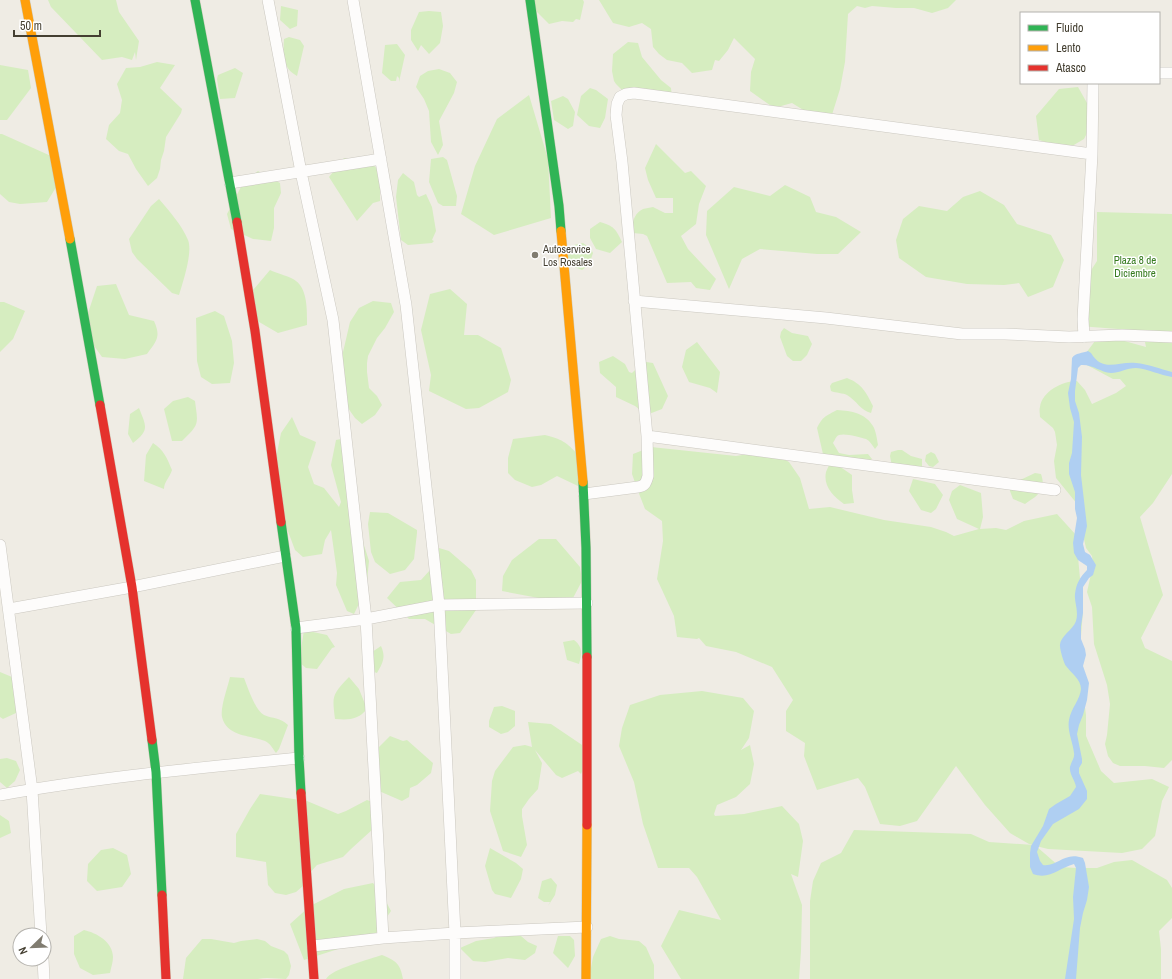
<svg xmlns="http://www.w3.org/2000/svg" width="1172" height="979" viewBox="0 0 1172 979" font-family="'Archivo Narrow',sans-serif">
	<style>
		.green { fill: #d6edc0 }
		.water { fill: #afcff2 }
		.lines { fill: none; stroke-linecap: round; stroke-linejoin: round }
		.street-casing { stroke: #cbc8c0; stroke-width: 12 }
		.fast-casing { stroke: #cfcbba; stroke-width: 10 }
		.slow-casing { stroke: #cfcbba; stroke-width: 10 }
		.jam-casing { stroke: #cfcbba; stroke-width: 10 }
		.street { stroke: #fdfcfb; stroke-width: 11 }
		.fast { stroke: #30b455; stroke-width: 9 }
		.slow { stroke: #ff9f0a; stroke-width: 9 }
		.jam { stroke: #e5322d; stroke-width: 9 }
		.poi-dot { fill: #807c70; stroke: #fff; stroke-width: 1.5 }
		.labels { text-anchor: middle; stroke-width: 3; stroke-linejoin: round; paint-order: stroke }
		.poi-label { font-size: 11px; fill: #443f31; stroke: #fff; text-anchor: start }
		.park-label { font-size: 11px; fill: #367b1f; stroke: #fff }
	</style>
	<rect width="100%" height="100%" fill="#efece4"/>
	<!-- green -->
	<path class="green" d="M48,0H116L119,12L139,41L136,60L135,52L132,60L122,57L102,60L51,7Z
		M534,0H583L584,2L580,20L576,19L573,22L562,21L549,24L532,7Z
		M599,0H956L948,8L932,13L914,8H896L872,6L865,8L857,6L848,14L845,62L840,89L831,118L813,116L792,103L774,108L750,91L751,72L755,59L734,38L728,50L719,61L715,60L712,70L692,73L682,63L667,60L659,54L653,47L651,29L642,23L629,27L613,23Z
		M281,6L298,10L297,26L290,29L280,20Z
		M429,11L441,12L443,26L440,43L429,54L421,45L418,51L411,40V30L419,12Z
		M289,37L300,40L304,46L297,76C282,68 283,54 284,39Z
		M628,42L638,43L642,57L661,80L671,88L672,99L664,103L628,96L616,84L614,81L612,71L613,54Z
		M397,44L405,55L399,82V78L397,76L396,81H391L382,73L385,45Z
		M157,62L175,65L160,88L182,109L181,113L166,137L164,151L161,160L160,169L157,178L148,186L136,169L128,154L119,151L106,139L109,125L120,113L122,100L117,84L126,68L140,67Z
		M0,65L28,70L31,88L7,120H0Z
		M235,68L243,73L235,98L220,99L217,79L218,75Z
		M439,69L450,73L457,82L454,93L439,121L443,145L438,155L431,142L429,111L424,99L416,87L420,76L428,71Z
		M1078,87L1087,103L1089,129L1084,139L1067,149L1039,140L1036,116L1059,89Z
		M590,88L596,90L608,99L605,118L600,128L589,126L577,115L581,96Z
		M529,95L548,159L551,218L494,235L461,214L475,166L497,119Z
		M563,96L568,99L575,112L573,126L568,129L554,120L551,101Z
		M0,134H2L51,156L58,184L47,202L20,204L9,202L0,194Z
		M656,144L685,173L691,171L706,186L699,204L696,224L681,236L688,249L716,279L710,290L696,288L691,282L667,283L647,236L643,234L633,233C631,224 634,213 643,209C646,208 650,208 653,207L665,213H673V198H656L648,180L645,168Z
		M443,157L447,160L457,196L456,206H443L438,203L429,182L431,159Z
		M344,158L371,163L380,171V201L373,203L357,221L329,177Z
		M258,171L280,183L281,193L274,208V228L271,241L253,239L231,229L227,214L243,183Z
		M403,173L414,182L417,195L419,197L426,194L432,207L436,231L432,240L434,241L432,243L408,245L401,240L396,197L398,180Z
		M785,185L810,197L816,212L836,217L861,232L838,254H817L760,249L742,259L729,289L706,235L707,211L734,187L770,196Z
		M980,191L1004,205L1017,224L1051,235L1064,260L1053,287L1028,297L1019,283L1004,285L967,284L926,277L899,258L896,240L903,219L919,206L947,211L963,197Z
		M159,199C169,211 182,225 188,240C193,252 183,282 179,295L172,293L137,259L132,252L129,239L151,206Z
		M1097,212L1172,214V474L1153,503L1140,517L1163,595L1141,638L1145,648L1172,661V760L1164,768L1145,766H1120L1113,763L1108,756L1105,744L1107,735L1110,704L1107,685L1094,644L1092,607L1087,592L1093,565L1092,556L1086,548L1081,526L1078,505L1056,478L1054,461L1057,445L1055,432L1053,428L1040,417C1040,414 1039,410 1040,407C1042,391 1063,381 1077,381L1085,390L1092,404L1116,393L1126,386L1120,379H1113L1085,364L1086,353L1095,341L1110,337L1146,347L1144,337L1118,329L1079,326L1088,275L1097,261Z
		M600,222C614,226 616,229 622,242L610,253L596,249L590,238V229Z
		M583,243L591,249L593,253L589,265L582,270L565,263L562,252L574,245Z
		M270,270C276,273 292,277 296,281C308,290 307,312 307,325L278,333L247,315L248,296Z
		M116,284L129,315L154,321C161,337 157,340 147,354L125,359L102,357L87,336L85,322L97,286Z
		M450,289L467,304L464,335H478L501,348L511,380L508,392L479,408L466,409L429,391L431,375L421,330L430,294Z
		M373,301L391,303L394,312L385,328L377,338L368,356L367,363V372L369,388L377,396L382,405L375,415L362,424L355,418L348,408L340,365L350,322L359,308Z
		M0,302H4L25,311L13,339L0,352Z
		M215,311L224,316L232,341L234,363L230,383L212,384L201,377L197,361L196,318Z
		M784,328L792,333L808,336L812,344L807,355L801,361H793L787,356L780,337L781,332Z
		M697,342L720,372L717,393L710,388L689,382L682,367L686,350Z
		M613,356L625,364L629,372L632,373L638,367L646,362L653,363L668,396L662,409L649,414L643,412L635,406L616,397V387L600,373L599,362Z
		M847,378C862,384 866,392 873,406L871,413C861,411 856,400 847,395C843,393 836,393 831,391L830,386L832,383Z
		M188,397L195,401C198,424 200,424 182,441H172L164,409L173,401Z
		M139,408C146,426 150,430 133,443L128,434L130,414Z
		M837,410C852,411 865,413 873,426C876,431 877,439 878,445L875,449C872,445 870,441 866,439C860,437 845,433 839,435C836,436 835,440 833,443L839,453L849,455L868,454L872,459L861,465L823,454L817,428C823,416 826,416 837,410Z
		M292,417L300,435L316,442L315,446L308,467L314,484L324,488L339,507L341,502L331,465L336,440L346,438L355,468L354,479L363,542L369,561L367,581L365,591L354,614L347,611L336,585L337,573L331,530L325,540L322,554L303,557L295,550L286,526L276,458L281,433Z
		M545,435C561,439 567,442 578,455V486L557,476L541,485L532,487L515,480L508,473V458L513,439Z
		M153,443C164,450 167,458 172,470C170,477 164,482 164,489L144,481L146,455Z
		M651,447L736,456L755,453H773L789,462L800,478L809,509L830,507L884,520L931,527L946,532L954,536L979,529L957,519L949,500L952,491L960,485L981,493L983,517L980,529L996,528L1006,530L1024,521L1057,514L1076,535L1083,611L1079,661L1086,715V736L1101,771L1114,783L1152,779L1169,787L1162,801L1155,836L1142,849L1122,853L1048,849L1036,846L1060,867L1077,868H1097L1114,862L1132,860L1167,880L1172,888V918L1159,931L1161,949V979H810V901L813,881L821,863L841,853L854,830L971,834L989,842L1034,845L1029,844L1010,833L985,805L956,766L917,821L900,826L880,824L865,787L858,778L817,790L804,756L805,743L786,731V711L793,700L772,667L736,652L706,646L699,638L697,639L677,637L674,616L657,579L663,541L662,521L645,509L638,491L632,474L633,454Z
		M898,450H902L911,456L922,459V468L892,467L890,456L891,452Z
		M931,452L935,454L939,462L933,467L929,466L925,461L926,455Z
		M831,463L839,466L852,475V490L854,503L844,504C833,496 823,486 826,472C828,468 828,466 831,463Z
		M1035,473L1041,474C1047,491 1037,496 1025,504L1013,499L1010,491V486L1014,483Z
		M913,479L935,484L943,495L936,509L931,513L921,510L909,491Z
		M370,512L388,513L417,530V533L414,559L405,570L390,574L375,562L371,552L368,524Z
		M539,539H556L580,567L582,581L573,598L544,599L502,591L503,576L512,560Z
		M439,548L449,551L471,570L476,580V610L460,633L451,634L425,619H409L387,598L400,582L421,580L430,570Z
		M304,630L327,635L335,647L332,648L317,669L306,668L299,662Z
		M574,640C583,647 582,654 579,664L567,660L563,642Z
		M381,646C386,657 383,663 377,673L366,669L372,652Z
		M0,672L12,677L22,693L16,713L3,719L0,717Z
		M230,677L244,678C248,688 255,710 264,715C273,719 280,717 288,725L279,749L276,753C273,749 270,743 265,741C250,735 227,737 222,717C220,708 228,686 230,677Z
		M349,677L359,689L367,709C358,720 349,720 335,719C332,695 332,695 349,677Z
		M702,691L743,698L754,711L749,738L741,750L750,745L754,764L750,784L736,797L717,805L714,814L715,816L744,814L782,806L799,824L803,841L798,877L791,874L802,905L801,951L799,979H681L661,946L679,910L721,920L697,877L689,868H658L643,824L634,782L619,746L622,728L630,705L660,695Z
		M502,706L515,711V726L508,732L501,734L489,727V721L494,707Z
		M528,722L551,724L591,751L581,774L578,771L562,778L556,775L535,750L542,763L538,789L529,799L522,809V816L527,845L521,857L503,851L490,811L492,781L495,771L513,747L525,745L532,747Z
		M390,736L403,741L407,740L433,763L431,773L417,785L410,788L409,797L402,801L379,791L374,752Z
		M7,758L16,761L20,770L15,781L7,788L0,782V759Z
		M260,794L307,801L338,814L346,811L367,800L380,805L373,829L351,849L343,857L317,865L307,876L303,886L296,892L286,895L275,893L268,885L266,862L236,857V834L250,809Z
		M0,815L9,821L11,833L0,838Z
		M113,848L127,855L131,874L122,887L97,891L87,881L88,864L101,850Z
		M490,848L516,863L523,869L521,879L511,898L495,894L492,890L485,866Z
		M551,878L557,885L555,895L548,906L550,902H544L538,898L542,881Z
		M373,883L382,894L391,911L374,936L335,950L304,960L290,924L310,906L344,889Z
		M84,930C97,933 113,942 113,957C113,962 111,968 110,973L93,975L80,968L74,954V936Z
		M509,930L521,936L528,942L537,946L535,953L525,960L508,958L485,962L473,961L460,948L476,941L494,938Z
		M558,936H570L574,940L575,956L568,968L553,953Z
		M610,936L619,939L639,941L646,947L654,965V979H589L593,957L601,939Z
		M202,939H211L234,943L241,941L257,939L265,941L271,946L284,951L288,955L291,966L289,975L286,979C277,979 267,977 258,979H183L186,958Z
		M382,955C396,961 400,963 403,979H326C331,969 371,959 382,955Z"/>
	<!-- water -->
	<path class="water" d="M1088,351L1091,353C1103,373 1118,361 1136,363C1148,364 1160,369 1172,372V377C1160,375 1148,369 1136,368C1127,368 1119,373 1111,373C1100,372 1092,364 1081,365L1078,368L1075,391V401L1079,413L1082,437L1081,475L1087,526L1083,544L1085,552L1090,555L1096,565L1093,575L1089,578L1083,587V613L1081,626V639L1085,649L1086,655L1083,666L1089,683L1087,700L1083,715L1079,725L1077,734L1082,759V763L1079,768V773L1087,791V799L1079,809L1053,824L1041,841L1037,852L1040,861L1043,865C1058,867 1064,851 1083,858L1085,863L1089,887L1087,900L1083,913L1080,928L1076,979H1065L1074,919L1073,897L1076,868L1074,864C1059,868 1050,880 1033,874L1030,867V853L1031,846L1043,826L1049,809L1056,804L1070,796L1076,787C1075,780 1069,774 1070,767C1071,762 1075,758 1074,753C1073,742 1067,731 1069,720C1071,708 1080,700 1081,689C1081,679 1071,673 1066,666C1064,664 1060,650 1060,646C1059,637 1073,630 1076,621C1079,611 1074,602 1075,594C1076,584 1080,577 1087,570V566L1078,560L1074,553L1073,543L1077,518L1075,509V492L1069,474V463L1072,453L1074,422L1070,408L1068,393L1071,379L1072,358C1075,353 1083,353 1088,351Z"/>
	<g class="lines">
		<defs>
			<path id="street" d="M268,0L301,172L333,320L366,619L383,938
				M353,0L406,305L439,605L455,933V979
				M1159,73H1172
				M230,183L381,159
				M634,301L826,318L962,334H1005L1069,337L1122,335L1172,337
				M1084,337L1083,319L1092,154L1093,83
				M647,436L1055,490
				M584,494L638,487C645,486 646,483 648,476L647,436L622,162L616,115L617,104L620,97L626,94L634,93L642,94L1092,154
				M0,545L32,790L41,935
				M9,609L132,587L285,556
				M296,628L366,619L439,605L587,603
				M0,795C99,777 199,768 299,758
				M313,946L383,938L455,933L587,927
				M43,959L44,979"/>
			<path id="fast" d="M195,0L237,222
				M530,0L559,206L561,231
				M70,239L100,405
				M583,482L586,548L587,657
				M281,522L296,628L299,758L301,793
				M152,740L156,772L162,895"/>
			<path id="slow" d="M25,0L70,239
				M561,231L583,482
				M586,979L587,825"/>
			<path id="jam" d="M237,222L255,331L281,522
				M100,405L132,587L152,740
				M587,657V825
				M301,793L314,979
				M162,895L166,979"/>
		</defs>
		<!-- street casing -->
		<use href="#street" class="street-casing"/>
		<!-- fast casing -->
		<use href="#fast" class="fast-casing"/>
		<!-- slow casing -->
		<use href="#slow" class="slow-casing"/>
		<!-- jam casing -->
		<use href="#jam" class="jam-casing"/>
		<!-- street -->
		<use href="#street" class="street"/>
		<!-- fast -->
		<use href="#fast" class="fast"/>
		<!-- slow -->
		<use href="#slow" class="slow"/>
		<!-- jam -->
		<use href="#jam" class="jam"/>
	</g>
	<!-- markers -->
	<circle class="poi-dot" cx="535" cy="255" r="4"/>
	<g class="labels">
		<!-- poi labels -->
		<g class="poi-label">
			<text x="543" y="253">Autoservice<tspan x="543" dy="13">Los Rosales</tspan></text>
		</g>
		<!-- park labels -->
		<g class="park-label">
			<text x="1135" y="264">Plaza 8 de<tspan x="1135" dy="13">Diciembre</tspan></text>
		</g>
	</g>
	<!-- legend -->
	<rect x="1020" y="12" width="140" height="72" fill="#ffffff" stroke="#b4b2ad"/>
	<rect x="1028" y="25" width="20" height="6" fill="#30b455" stroke="#b4b2ad"/>
	<text x="1056" y="32" font-size="12" fill="#443f31">Fluido</text>
	<rect x="1028" y="45" width="20" height="6" fill="#ff9f0a" stroke="#b4b2ad"/>
	<text x="1056" y="52" font-size="12" fill="#443f31">Lento</text>
	<rect x="1028" y="65" width="20" height="6" fill="#e5322d" stroke="#b4b2ad"/>
	<text x="1056" y="72" font-size="12" fill="#443f31">Atasco</text>
	<!-- north arrow -->
	<g transform="translate(32 947) rotate(247)"><circle r="19" fill="#ffffff" stroke="#b4b2ad"/>
	<path d="M0-3L7 15L0 10L-7 15Z" fill="#807c70"/>
	<text y="-6" font-size="11" font-weight="bold" text-anchor="middle" fill="#443f31">N</text>
	</g>
	<!-- scale -->
	<path d="M14 30v6h86v-6" fill="none" stroke="#443f31" stroke-width="2"/>
	<text x="20" y="30" font-size="12" fill="#443f31" stroke="#ffffff" stroke-width="3" paint-order="stroke">50 m</text>
</svg>
